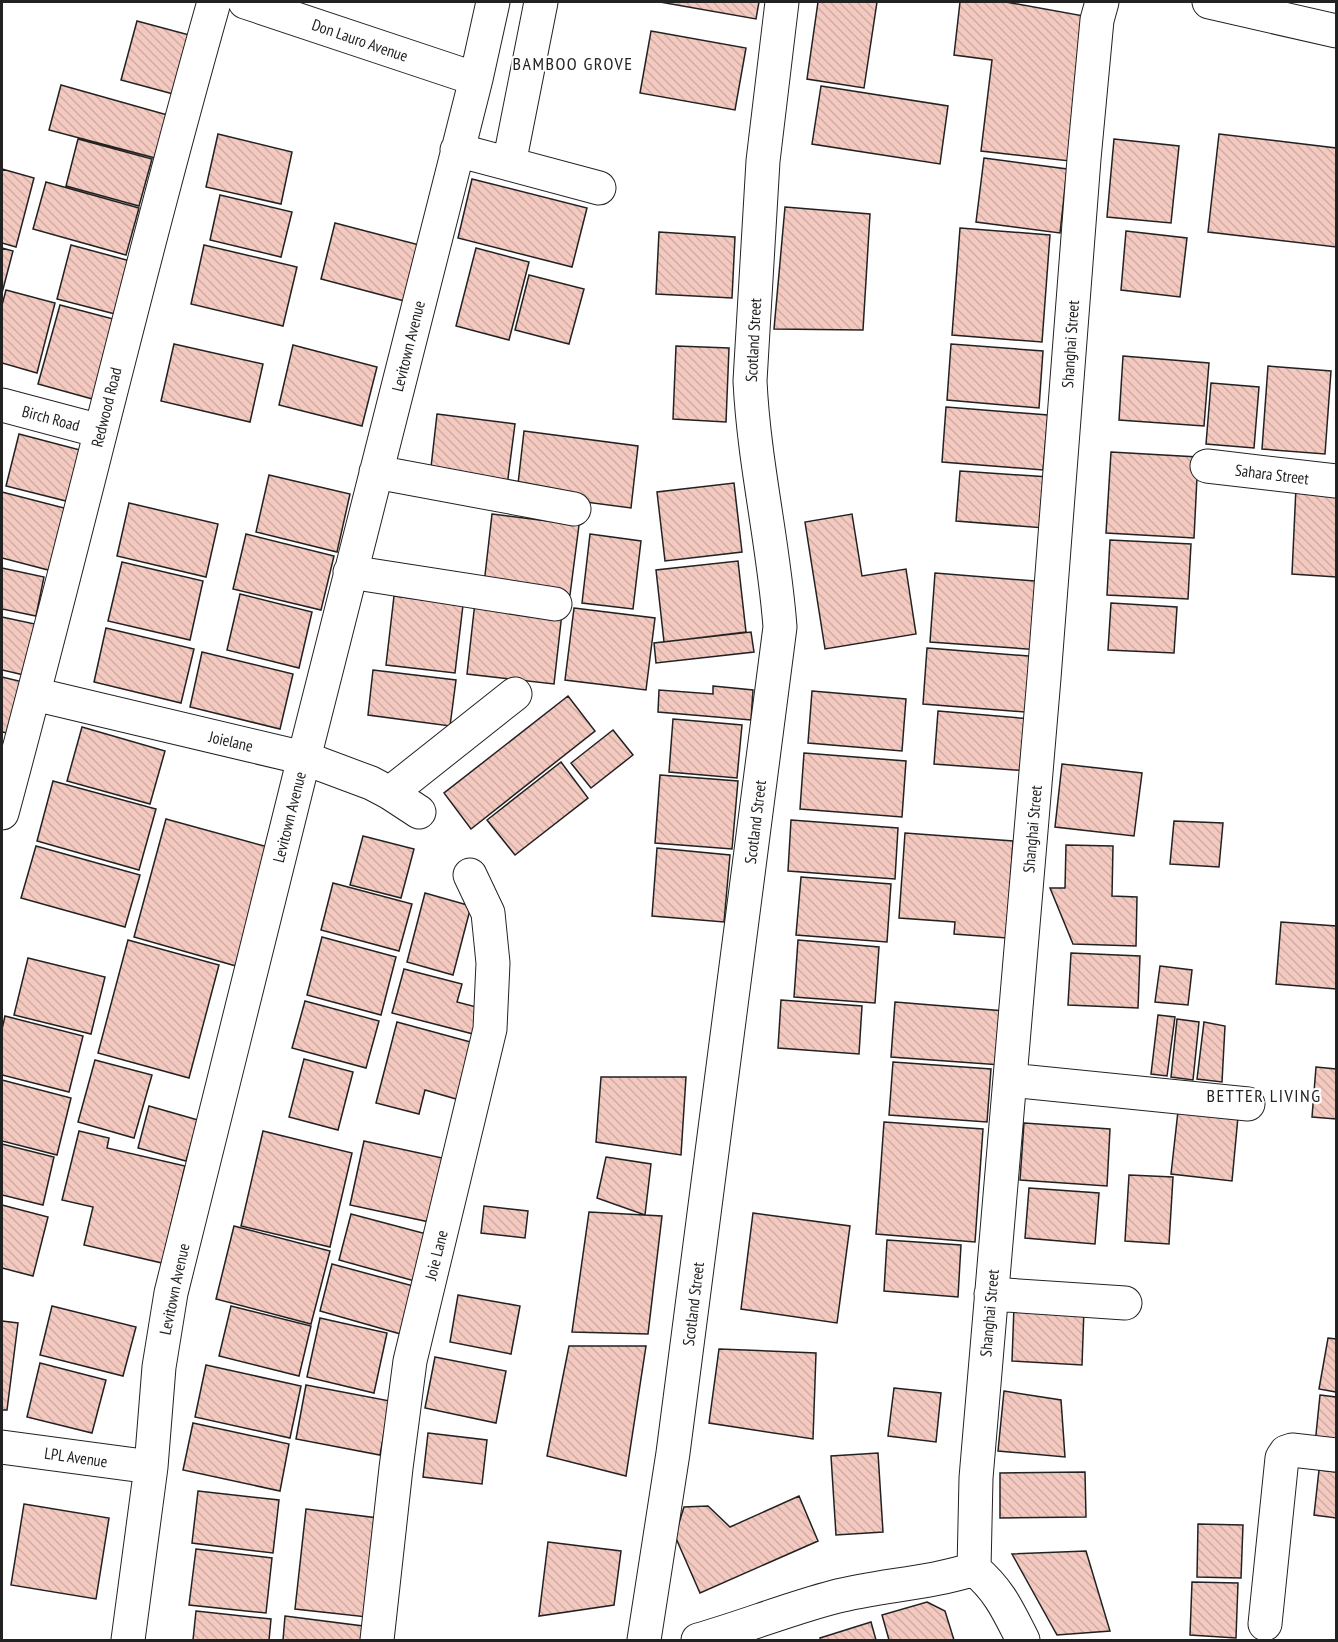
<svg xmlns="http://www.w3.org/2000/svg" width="1338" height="1642" viewBox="0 0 1338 1642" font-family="'PT Sans Narrow',sans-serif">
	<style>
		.building { fill: url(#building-back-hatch); stroke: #222; stroke-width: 1.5 }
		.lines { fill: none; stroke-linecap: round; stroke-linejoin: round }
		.minor-casing { stroke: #222; stroke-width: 35 }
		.minor { stroke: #fff; stroke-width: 33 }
		.labels { text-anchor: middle; stroke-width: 4.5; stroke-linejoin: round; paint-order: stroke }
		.street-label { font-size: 16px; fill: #222; stroke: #fff }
		.neighbourhood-label { font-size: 18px; letter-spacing: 1.5px; fill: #222; stroke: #fff }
	</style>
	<defs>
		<pattern id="building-back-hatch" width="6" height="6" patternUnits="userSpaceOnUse" patternTransform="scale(1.5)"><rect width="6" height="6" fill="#f3c9c0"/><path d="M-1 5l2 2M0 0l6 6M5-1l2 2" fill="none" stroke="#d0aca5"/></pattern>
	</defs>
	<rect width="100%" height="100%" fill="#fff"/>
	<!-- building -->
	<path class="building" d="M660,2H759L756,19Z
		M818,2H877L864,88L807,79Z
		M960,2H1006L1084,16L1070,161L981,151L992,60L954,55Z
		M137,21L193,36L177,95L121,80Z
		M651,31L746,48L735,110L640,93Z
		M61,85L171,116L159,159L49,130Z
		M821,86L948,106L940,164L812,144Z
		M218,134L292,152L281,204L206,187Z
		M1219,134L1336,148V247L1208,232Z
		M78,139L152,159L139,206L66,186Z
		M1114,139L1179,146L1171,223L1107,217Z
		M984,158L1067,169L1060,233L976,222Z
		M2,169L34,178L16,247L2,243Z
		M472,179L587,208L572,267L458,238Z
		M46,182L139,208L126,255L33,229Z
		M220,195L292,212L281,257L210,240Z
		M785,207L870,214L863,330L774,329Z
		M335,223L427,247L412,303L321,279Z
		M960,228L1050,235L1042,342L952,335Z
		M1126,231L1187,238L1180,297L1121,290Z
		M659,232L735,237L732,298L656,294Z
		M71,245L134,262L119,315L57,299Z
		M204,245L297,267L283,326L191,304Z
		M2,248L13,251L2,293Z
		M476,248L529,262L509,340L456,326Z
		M529,275L584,289L569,344L515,330Z
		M6,290L55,303L37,373L2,363V305Z
		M60,305L117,320L96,400L38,384Z
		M174,344L263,364L250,422L161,401Z
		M951,344L1043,351L1039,408L947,400Z
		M293,345L377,367L362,426L279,405Z
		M676,346L729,348L726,422L673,419Z
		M1123,356L1209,363L1204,426L1119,420Z
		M1268,366L1331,371L1325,454L1262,449Z
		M1211,383L1259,387L1254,448L1206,444Z
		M946,407L1048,415L1043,470L942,462Z
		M437,414L515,424L507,486L430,476Z
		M524,431L638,446L631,508L517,493Z
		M19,434L80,450L66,501L6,486Z
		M1111,452L1198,457L1194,538L1106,533Z
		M960,471L1049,477L1045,528L956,521Z
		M269,475L350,494L337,552L256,532Z
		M734,483L742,552L665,561L657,492Z
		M1296,487L1336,490V577L1292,574Z
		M2,492L68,509L52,571L2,558Z
		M129,503L218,524L206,577L117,556Z
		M492,514L579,525L570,595L484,584Z
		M852,514L862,576L906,569L916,634L825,649L805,522Z
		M246,534L334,556L321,610L233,589Z
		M590,534L641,541L633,609L582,603Z
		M1110,540L1191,544L1188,599L1107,595Z
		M738,561L746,632L664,642L656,570Z
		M122,562L203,581L190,640L108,621Z
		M2,568L44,577L36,616L2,609Z
		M935,573L1047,582L1041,650L930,642Z
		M240,594L312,612L299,668L227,650Z
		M394,596L463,605L455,673L386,665Z
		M475,602L562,613L554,684L467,674Z
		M1111,603L1177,607L1174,653L1108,650Z
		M574,608L655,618L646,690L565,680Z
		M2,617L35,624L24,675L2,670Z
		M106,628L194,649L181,703L94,682Z
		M751,632L754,652L656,663L654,643Z
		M927,648L1041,657L1037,713L923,704Z
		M202,652L293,674L280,729L190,707Z
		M373,670L456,680L450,726L368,715Z
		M2,677L23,682L12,734L2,732Z
		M713,686L753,690L751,720L658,712L659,690L713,694Z
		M812,691L906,699L902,751L808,743Z
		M568,696L595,731L471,829L444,793Z
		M938,711L1032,719L1028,771L934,764Z
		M673,719L742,725L737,778L669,772Z
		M82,727L165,751L150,804L67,781Z
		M613,730L633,755L591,788L571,763Z
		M804,753L906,761L902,817L800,809Z
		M561,762L588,798L515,855L487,820Z
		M1062,764L1142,773L1134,836L1055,827Z
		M660,775L738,781L732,849L655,843Z
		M53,781L156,809L139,870L37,841Z
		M166,819L268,847L236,966L134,937Z
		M791,820L898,828L895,879L788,871Z
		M1174,821L1223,823L1219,867L1170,864Z
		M905,833L1013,841L1007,938L954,934L955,922L899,918Z
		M363,836L414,849L401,898L350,885Z
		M1066,845L1113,846L1112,896L1137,897L1136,946L1073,944L1050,888H1065Z
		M36,846L140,875L125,927L21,898Z
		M657,848L730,855L724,922L652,916Z
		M801,877L891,884L887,942L796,935Z
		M333,883L412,904L399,951L321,930Z
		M425,893L471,906L453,975L407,962Z
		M1281,922L1336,926V989L1276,984Z
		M322,937L396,957L381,1015L307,995Z
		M128,940L219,965L189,1078L98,1053Z
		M798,940L879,947L875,1003L794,997Z
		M1071,953L1140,956L1138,1008L1068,1005Z
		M28,958L105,977L91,1034L14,1015Z
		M1160,966L1192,970L1188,1005L1155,1002Z
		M404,969L462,984L457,1002L484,1009L477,1035L392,1013Z
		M781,1000L862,1006L859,1054L778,1048Z
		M305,1001L379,1021L366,1068L292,1048Z
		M895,1002L1005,1011L1001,1065L891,1057Z
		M1158,1015L1175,1017L1167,1076L1151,1074Z
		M5,1016L83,1036L69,1092L2,1075V1029Z
		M1177,1019L1199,1022L1193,1080L1171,1077Z
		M397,1022L478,1044L463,1101L425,1090L419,1114L376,1103Z
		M1204,1022L1225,1026L1222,1082L1197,1079Z
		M304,1059L353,1072L338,1130L289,1117Z
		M95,1060L152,1075L134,1138L78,1122Z
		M893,1062L991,1069L987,1122L889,1115Z
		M1316,1067L1336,1069V1119L1312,1117Z
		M601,1077H686L681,1155L596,1142Z
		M2,1080L71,1098L57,1155L2,1141Z
		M149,1106L198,1120L186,1161L138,1148Z
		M1178,1111L1238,1117L1232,1181L1171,1174Z
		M884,1122L983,1129L975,1242L876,1234Z
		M1024,1123L1110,1129L1107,1186L1020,1180Z
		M79,1131L109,1138L107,1148L185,1166L162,1263L84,1245L93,1207L62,1200Z
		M263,1131L352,1153L330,1247L241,1226Z
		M364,1141L447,1159L434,1223L350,1205Z
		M2,1144L54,1157L43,1205L2,1195Z
		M606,1157L651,1164L645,1215L597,1198Z
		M1129,1175L1173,1177L1169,1244L1125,1241Z
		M1029,1188L1099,1193L1095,1244L1025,1238Z
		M2,1205L48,1217L33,1276L2,1268Z
		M484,1206L528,1211L525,1238L481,1233Z
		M589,1212L662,1216L648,1334L572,1332Z
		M753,1213L850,1226L837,1323L741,1309Z
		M351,1214L434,1236L422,1283L339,1260Z
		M234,1226L330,1251L311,1324L216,1299Z
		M887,1240L961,1245L958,1297L884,1291Z
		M332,1264L417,1287L404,1335L320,1311Z
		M458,1295L520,1306L511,1354L450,1342Z
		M52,1306L136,1327L123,1376L40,1355Z
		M231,1306L311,1326L299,1376L219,1356Z
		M1014,1306L1084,1309L1082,1365L1012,1361Z
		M320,1318L387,1333L374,1393L307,1377Z
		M2,1321L18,1323L7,1410H2Z
		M1328,1338L1336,1339V1392L1319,1389Z
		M569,1346H646L626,1476L547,1456Z
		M719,1349L816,1353L813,1439L709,1423Z
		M435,1357L506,1371L496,1423L425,1408Z
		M40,1363L106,1380L92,1433L27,1417Z
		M206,1365L301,1386L290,1438L195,1417Z
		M306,1385L390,1401L380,1455L296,1439Z
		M894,1388L941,1393L936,1442L888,1436Z
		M1004,1391L1061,1400L1065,1457L998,1451Z
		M1320,1395L1336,1397V1446L1315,1444Z
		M193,1423L289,1444L280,1491L183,1470Z
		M428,1433L487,1440L482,1484L423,1477Z
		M878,1453L883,1532L836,1535L831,1456Z
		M1319,1470L1336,1472V1518L1314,1515Z
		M1085,1472L1086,1517L1000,1518V1473Z
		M198,1491L279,1500L273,1553L192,1543Z
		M799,1496L818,1541L700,1593L675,1536L684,1507L708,1506L730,1527Z
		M24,1504L109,1518L96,1599L11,1585Z
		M306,1509L378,1518L367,1617L295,1609Z
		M1198,1524L1243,1525L1241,1578L1197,1577Z
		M548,1542L621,1551L614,1605L539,1616Z
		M196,1549L272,1558L266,1613L189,1605Z
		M1086,1551L1110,1631L1057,1635L1012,1554Z
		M1192,1582L1238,1583L1236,1638L1190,1635Z
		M927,1602L945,1611L954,1640H889L882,1615Z
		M196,1611L271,1619L269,1640H193Z
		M285,1616L363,1626L361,1640H283Z
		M871,1622L876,1640H821L820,1638Z"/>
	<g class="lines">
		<defs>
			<path id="minor" d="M245,2L476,79
				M1209,2L1336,31
				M457,150L599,188
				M509,164L541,2
				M2,405L100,431
				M1207,466L1336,481
				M376,472L574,509
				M350,572L555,604
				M34,694L304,758L371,783L390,793L419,812
				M390,793L515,694
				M2,813C75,543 138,271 214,2
				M1010,1080L1248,1104
				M991,1294L1125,1303
				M2,1447L151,1467
				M1265,1624L1282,1458L1286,1452L1292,1450L1336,1455
				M128,1640L151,1467L159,1367L171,1293L304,758L476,79L493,2
				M377,1640L396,1468L410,1361L490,1029L493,963L488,913L470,875
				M644,1640L673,1453L780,627C774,545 754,464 750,381L763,161L782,2
				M698,1640C744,1627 788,1609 834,1597C880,1585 928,1584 974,1569
				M1023,1640C1008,1611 1000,1591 974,1569L976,1478L1044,678L1084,159L1097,20L1102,2"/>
		</defs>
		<!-- minor casing -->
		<use href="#minor" class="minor-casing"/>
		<!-- minor -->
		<use href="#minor" class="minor"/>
	</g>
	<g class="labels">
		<!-- street labels -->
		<g class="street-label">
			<text transform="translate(360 40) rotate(19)" y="6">Don Lauro Avenue</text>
			<text transform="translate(753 340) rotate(-87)" y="6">Scotland Street</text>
			<text transform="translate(1070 344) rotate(-86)" y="6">Shanghai Street</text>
			<text transform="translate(408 346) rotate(-76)" y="6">Levitown Avenue</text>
			<text transform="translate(106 407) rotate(-76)" y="6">Redwood Road</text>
			<text transform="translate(51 418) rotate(15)" y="6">Birch Road</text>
			<text transform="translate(1272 474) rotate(7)" y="6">Sahara Street</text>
			<text transform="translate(231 741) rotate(13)" y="6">Joielane</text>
			<text transform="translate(289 817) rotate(-76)" y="6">Levitown Avenue</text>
			<text transform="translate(755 822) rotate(-83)" y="6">Scotland Street</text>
			<text transform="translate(1032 829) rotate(-85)" y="6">Shanghai Street</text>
			<text transform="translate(436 1255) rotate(-76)" y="6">Joie Lane</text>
			<text transform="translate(174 1289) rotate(-78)" y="6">Levitown Avenue</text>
			<text transform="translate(693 1304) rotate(-83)" y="6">Scotland Street</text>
			<text transform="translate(989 1313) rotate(-85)" y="6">Shanghai Street</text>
			<text transform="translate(76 1457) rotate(8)" y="6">LPL Avenue</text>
		</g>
		<!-- neighbourhood labels -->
		<g class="neighbourhood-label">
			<text x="573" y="70">BAMBOO GROVE</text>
			<text x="1264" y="1102">BETTER LIVING</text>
		</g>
	</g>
	<!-- border -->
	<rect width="1338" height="1642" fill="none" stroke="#222222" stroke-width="6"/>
</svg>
